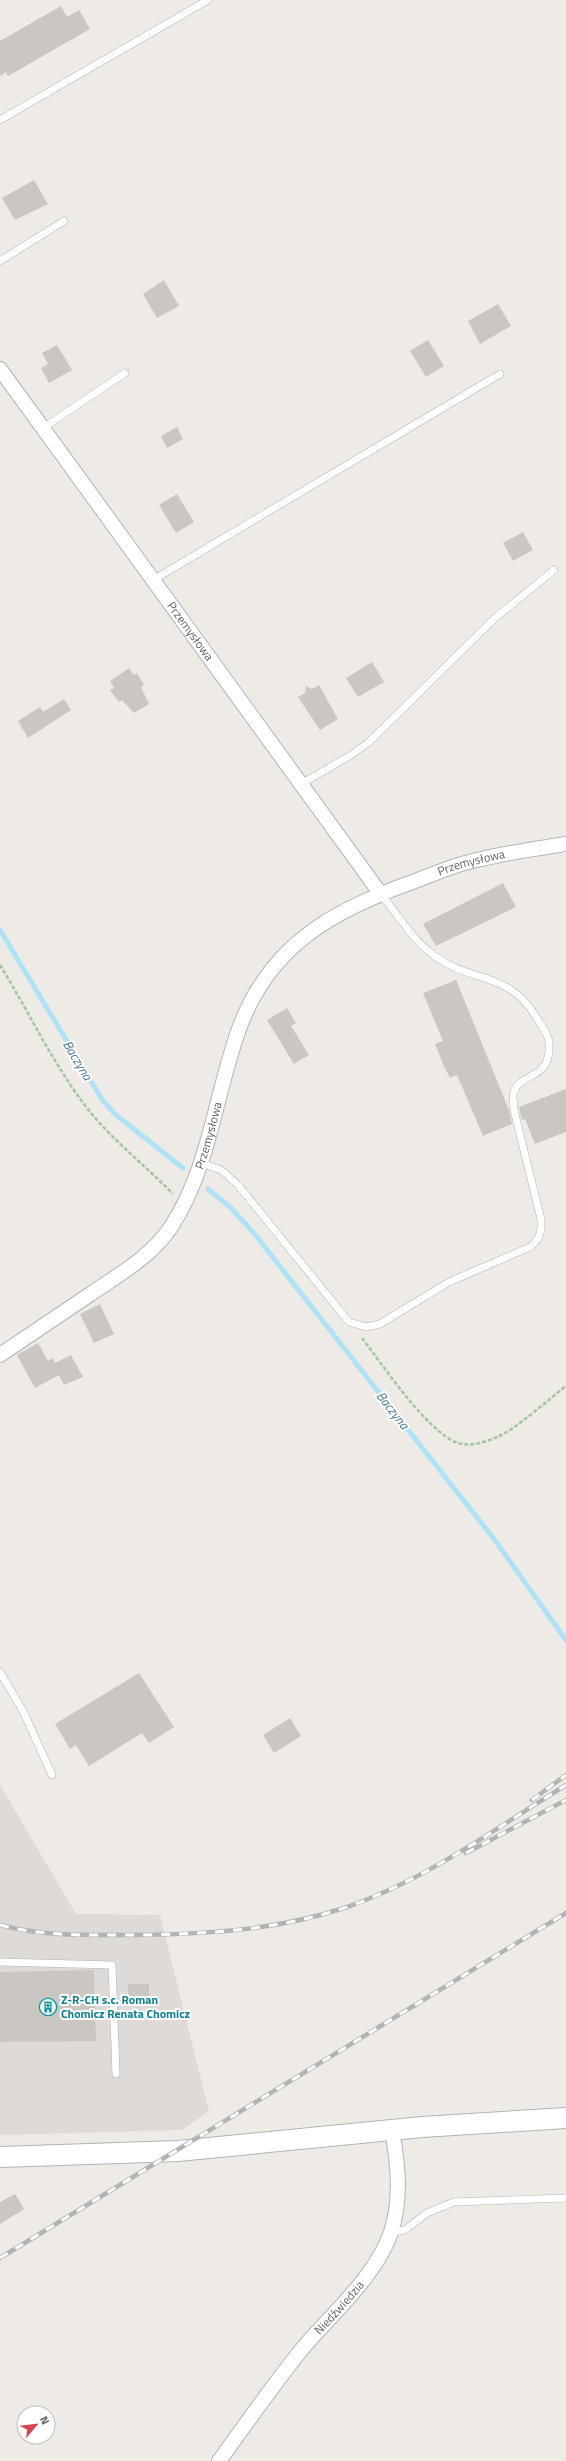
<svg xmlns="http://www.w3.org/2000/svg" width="566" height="2461" viewBox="0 0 566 2461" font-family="'Titillium Web',sans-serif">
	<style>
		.industrial { fill: #dddad8 }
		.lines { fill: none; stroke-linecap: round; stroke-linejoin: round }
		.stream { stroke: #aee2f6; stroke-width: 5 }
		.building { fill: #cac6c2 }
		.service-casing { stroke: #b1b4b7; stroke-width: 8 }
		.minor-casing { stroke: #b1b4b7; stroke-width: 16 }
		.secondary-casing { stroke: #b0b4b7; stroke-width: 22 }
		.path { stroke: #a1c5a5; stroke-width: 2.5; stroke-dasharray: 4 2; stroke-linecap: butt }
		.service { stroke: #fff; stroke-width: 7 }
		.minor { stroke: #fff; stroke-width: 14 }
		.secondary { stroke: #fff; stroke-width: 20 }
		.rail-casing { stroke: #b2b3b3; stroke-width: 4.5 }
		.rail { stroke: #fff; stroke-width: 3; stroke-dasharray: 9; stroke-linecap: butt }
		.labels { text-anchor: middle; stroke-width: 4; stroke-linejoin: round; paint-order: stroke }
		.street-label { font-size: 12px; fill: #5e6265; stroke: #fff }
		.culture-label { font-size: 12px; font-weight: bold; fill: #0d838f; stroke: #fff; text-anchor: start }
		.water-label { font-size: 13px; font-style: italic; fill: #467996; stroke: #fff }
	</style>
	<rect width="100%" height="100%" fill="#eeebe6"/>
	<!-- industrial -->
	<path class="industrial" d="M0,1785L76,1914L160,1915L209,2111L182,2130L0,2135Z"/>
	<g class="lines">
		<!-- stream -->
		<path class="stream" d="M0,930L103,1101L116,1115L183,1168
			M208,1189L230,1207L253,1232L497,1543L566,1640"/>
	</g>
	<!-- building -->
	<path class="building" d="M61,6L67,17L79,10L90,29L8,76L6,72L0,76V41Z
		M34,180L48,204L15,220L2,198Z
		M164,280L179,306L157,318L143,294Z
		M498,304L511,326L480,344L468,321Z
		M428,340L444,366L426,377L410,351Z
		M57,345L72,370L49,383L41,368L48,364L42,353Z
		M177,427L183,439L167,448L161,436Z
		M177,494L194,522L176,533L159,505Z
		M523,532L533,550L513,561L503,543Z
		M372,662L384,682L358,697L346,678Z
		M129,668L134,675L137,673L144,685L141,687L149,704L134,713L122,700L119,702L110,690L114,688L110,681Z
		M319,685L338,719L320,730L298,697L305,693L306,686L312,689Z
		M64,699L71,710L28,738L18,721L40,707L43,712Z
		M503,883L516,907L436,946L423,924Z
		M456,980L509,1110L512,1124L483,1136L457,1075L450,1078L444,1066L435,1044L443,1041L423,993Z
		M287,1008L296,1023L291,1026L309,1055L294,1064L267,1020Z
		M566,1089V1132L535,1144L525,1119L522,1120L519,1107Z
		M100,1304L114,1334L94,1343L80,1314Z
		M38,1343L48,1361L53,1358L55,1363L71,1355L83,1377L64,1385L59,1375L35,1388L17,1355Z
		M139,1673L174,1727L149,1743L142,1733L89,1766L76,1745L70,1749L55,1724Z
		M290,1718L301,1736L274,1753L263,1735Z
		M94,1970L96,2041L0,2042V1972Z
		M128,1984H149V2000H128Z
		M15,2194L24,2209L0,2224V2202Z"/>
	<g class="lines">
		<defs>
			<path id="service" d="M0,120L208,0
				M0,261L64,221
				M43,428L125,373
				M153,580L500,374
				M301,784L351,755L369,742L495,618L554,570
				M202,1163L221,1170L238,1185L349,1322L366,1327L380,1324L449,1282L530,1247C540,1239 542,1232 541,1219L514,1110C514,1106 513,1100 513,1095C518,1070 552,1083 549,1042C549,1035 542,1027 538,1020C510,971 475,984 436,957C413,941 398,915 380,893
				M0,1672L24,1713L52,1775
				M0,1962L112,1965L116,2074
				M391,2232L405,2230L427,2213L454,2202L566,2198"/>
			<g id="minor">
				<path id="s1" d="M0,369L380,893"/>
				<path id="s2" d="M0,1355C30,1335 59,1315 89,1295C118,1275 151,1257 171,1227C210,1167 215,1095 239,1029C270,943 336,909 418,880C436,873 454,865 473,861C503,853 535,849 566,844"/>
				<path id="s3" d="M219,2461C246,2424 273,2385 302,2349C331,2315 377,2275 391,2232C402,2198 398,2164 392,2130"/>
			</g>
			<path id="secondary" d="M0,2157L178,2151L422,2127L566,2118"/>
		</defs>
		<!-- service casing -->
		<use href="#service" class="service-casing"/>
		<!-- minor casing -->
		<use href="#minor" class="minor-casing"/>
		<!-- secondary casing -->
		<use href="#secondary" class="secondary-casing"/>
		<!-- path -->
		<path class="path" d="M0,965C29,1012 53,1064 87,1108C112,1140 145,1165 173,1194
			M362,1338C383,1365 427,1432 458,1443C470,1447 486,1442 497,1437C515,1430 549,1399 566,1386"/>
		<!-- service -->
		<use href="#service" class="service"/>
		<!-- minor -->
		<use href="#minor" class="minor"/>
		<!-- secondary -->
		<use href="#secondary" class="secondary"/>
		<defs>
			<path id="rail" d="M532,1800L566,1775
				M466,1853L566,1800
				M0,1925C45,1937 92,1935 138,1935C208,1934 277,1930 344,1908C424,1881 495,1829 566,1785
				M0,2258L566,1913"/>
		</defs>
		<!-- rail casing -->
		<use href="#rail" class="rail-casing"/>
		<!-- rail -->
		<use href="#rail" class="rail"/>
	</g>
	<!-- icons -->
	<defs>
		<symbol id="building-ring" viewBox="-11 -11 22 22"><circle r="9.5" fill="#fff" stroke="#0f9aa8" stroke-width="1.5"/><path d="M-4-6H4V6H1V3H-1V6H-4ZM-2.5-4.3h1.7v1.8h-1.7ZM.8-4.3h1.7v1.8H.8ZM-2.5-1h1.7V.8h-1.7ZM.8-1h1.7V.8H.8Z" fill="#0f9aa8"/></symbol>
	</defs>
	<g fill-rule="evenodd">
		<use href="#building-ring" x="38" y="1997" width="20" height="20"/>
	</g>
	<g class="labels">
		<!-- street labels -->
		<g class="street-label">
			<text dy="4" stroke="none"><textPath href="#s1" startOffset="324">Przemysłowa</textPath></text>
			<text dy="4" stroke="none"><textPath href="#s2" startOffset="723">Przemysłowa</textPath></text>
			<text dy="4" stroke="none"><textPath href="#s2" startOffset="314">Przemysłowa</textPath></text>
			<text dy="4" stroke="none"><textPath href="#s3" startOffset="195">Niedźwiedzia</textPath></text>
		</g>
		<!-- culture labels -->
		<g class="culture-label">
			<text x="61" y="2004">Z-R-CH s.c. Roman<tspan x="61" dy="14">Chomicz Renata Chomicz</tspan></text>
		</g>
		<!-- water labels -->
		<g class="water-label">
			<text transform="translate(78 1060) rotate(59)" y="5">Baczyna</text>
			<text transform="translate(393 1410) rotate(52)" y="5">Baczyna</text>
		</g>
	</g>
	<!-- north arrow -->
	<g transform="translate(36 2425) rotate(62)"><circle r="19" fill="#ffffff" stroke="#bfc0c1"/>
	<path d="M0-3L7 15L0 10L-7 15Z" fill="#d7444f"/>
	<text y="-6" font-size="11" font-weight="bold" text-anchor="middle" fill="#5e6265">N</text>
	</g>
</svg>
